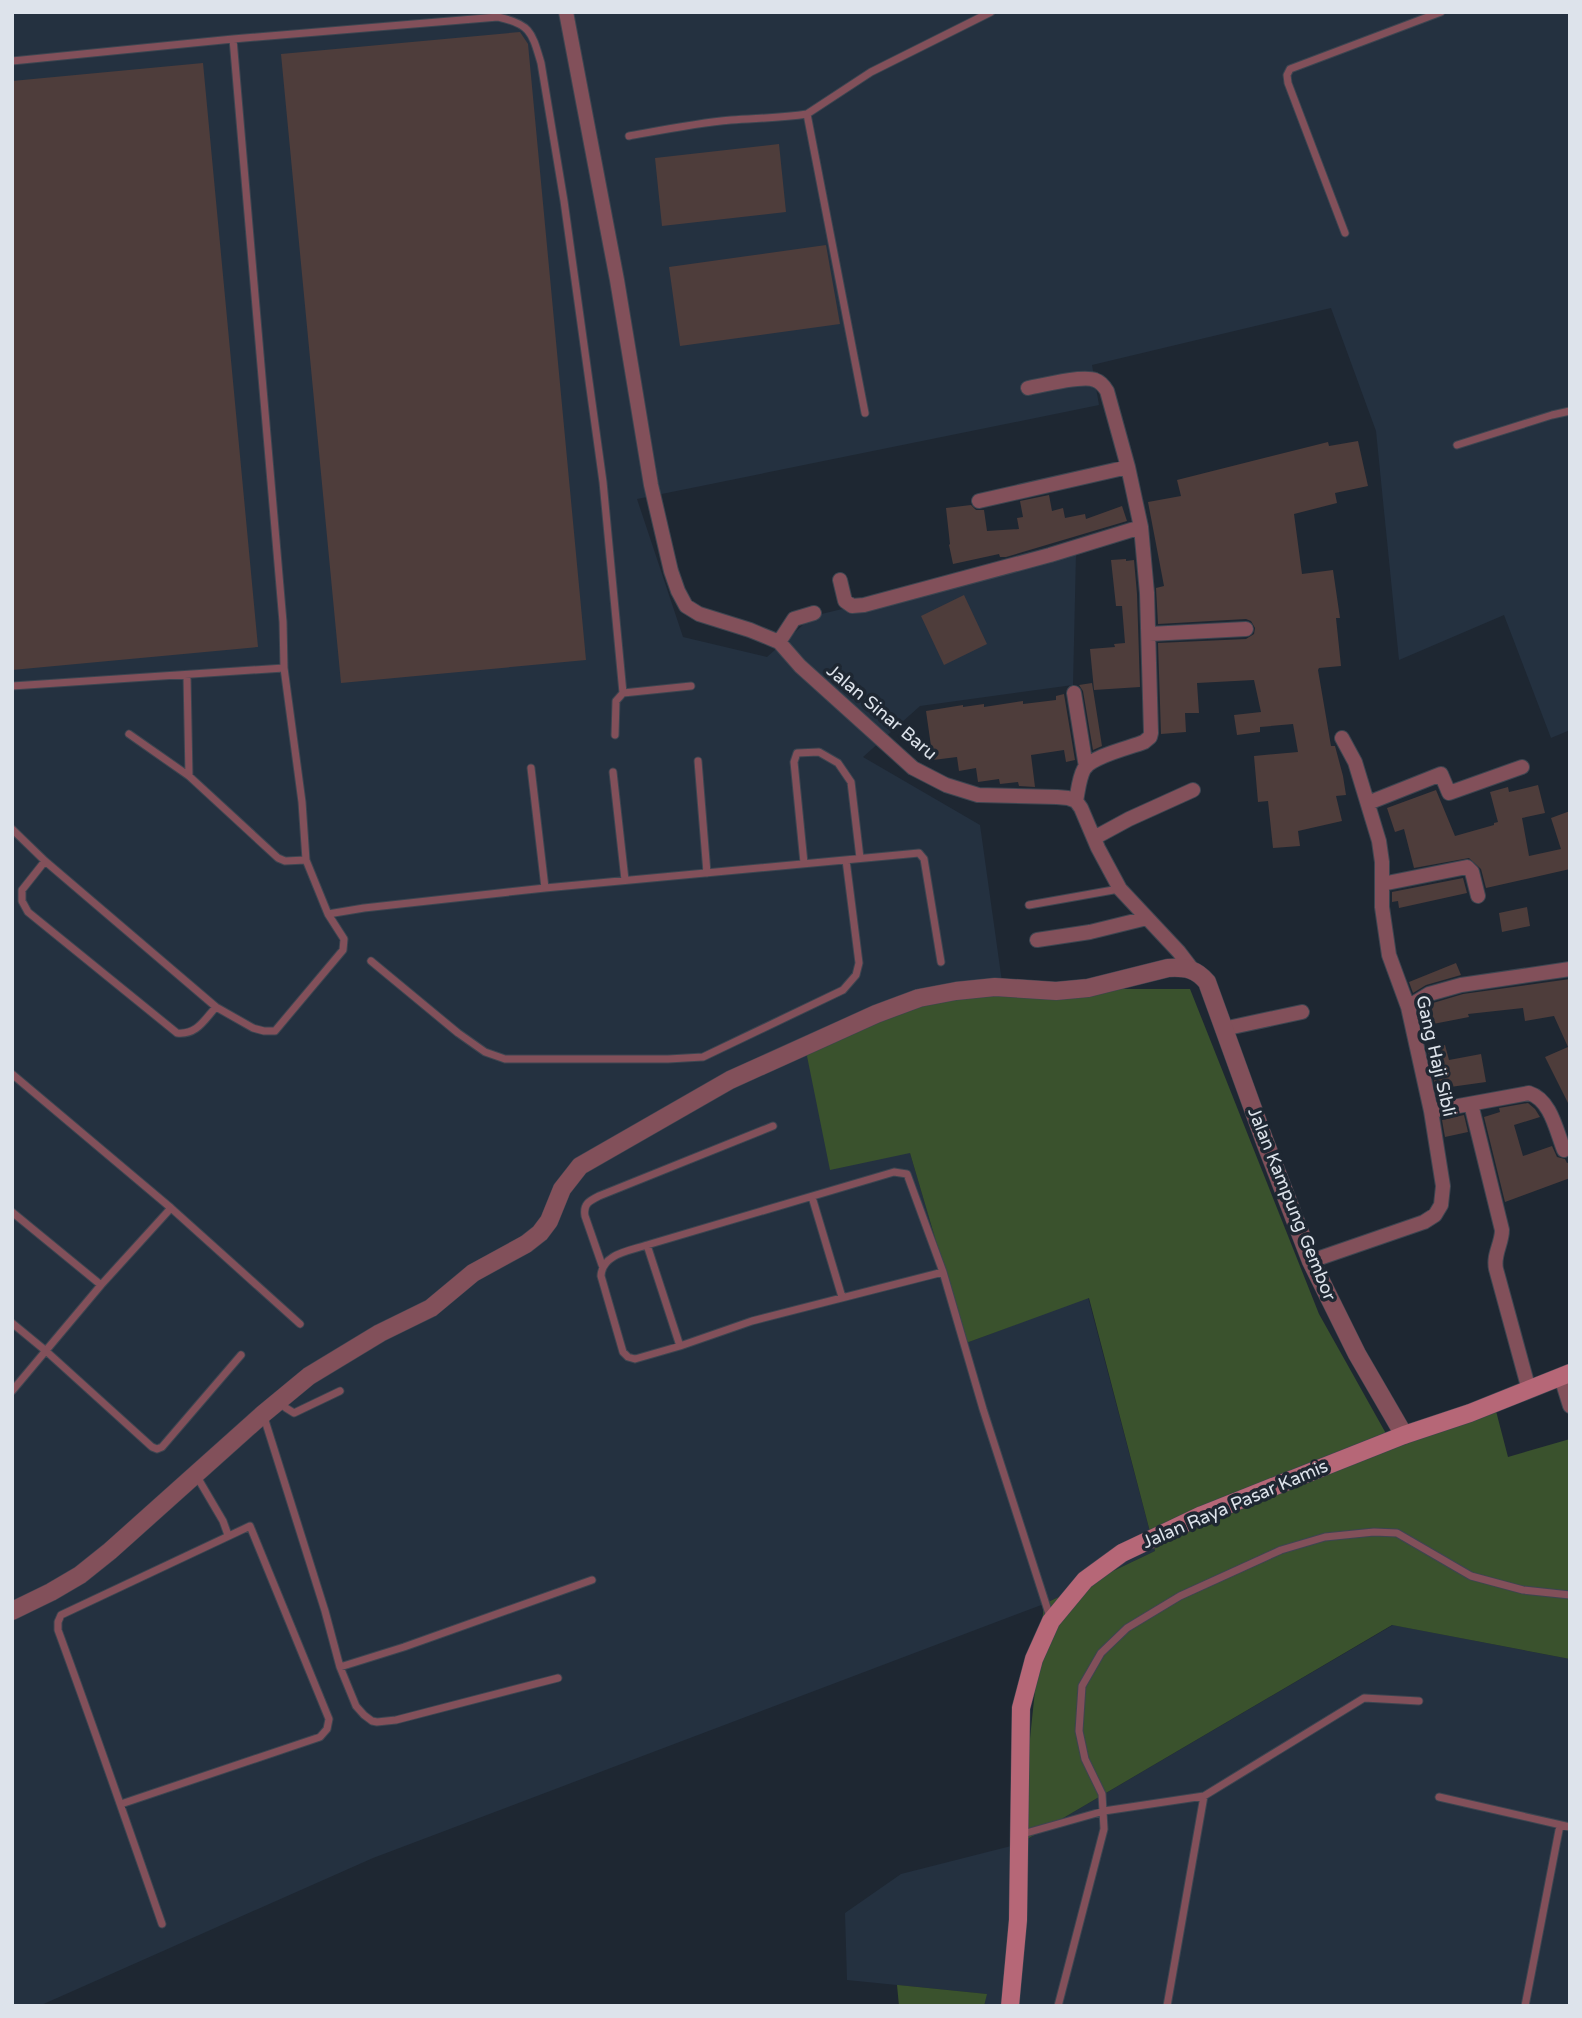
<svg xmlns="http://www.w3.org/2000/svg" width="1582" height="2018" viewBox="0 0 1582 2018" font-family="'Varela Round',sans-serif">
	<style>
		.built { fill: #243140 }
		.green { fill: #3a522d }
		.building { fill: #4e3d3b }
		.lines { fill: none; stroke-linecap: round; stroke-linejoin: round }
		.service-casing { stroke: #3d4550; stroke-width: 9 }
		.minor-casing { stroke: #3d4550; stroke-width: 16 }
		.tertiary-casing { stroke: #3d4550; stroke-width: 19 }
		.secondary-casing { stroke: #3d4550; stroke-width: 19 }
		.service { stroke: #82505a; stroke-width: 7 }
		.minor { stroke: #82505a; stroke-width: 14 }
		.tertiary { stroke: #82505a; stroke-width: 18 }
		.secondary { stroke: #b66777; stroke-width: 18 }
		.labels { text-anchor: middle; stroke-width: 7; stroke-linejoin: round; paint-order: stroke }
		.street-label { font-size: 18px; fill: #dde3eb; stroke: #1e2732 }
	</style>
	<rect width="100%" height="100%" fill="#1e2732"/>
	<!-- built -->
	<path class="built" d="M12,12H1570V730L1551,738L1504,615L1399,660L1376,431L1331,308L1092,365L1099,405L637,499L683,637L767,657L813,616L1076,553L1073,685L920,706L863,757L980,825L1003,989L910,1153L966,1343L1088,1297L1155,1551L1044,1604L373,1858L39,2006H12Z
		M1393,1625L1570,1659V2006H984L986,1994L847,1980L845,1913L901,1874L1019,1844Z"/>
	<!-- green -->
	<path class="green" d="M1003,989H1190L1319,1314L1393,1446L1496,1411L1508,1457L1570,1439V1659L1392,1625L1019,1844L1044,1604L1155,1551L1089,1298L966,1343L910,1153L830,1170L806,1051L896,1007Z
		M897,1985H898L987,1994L984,2006H899Z"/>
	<!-- building -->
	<path class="building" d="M520,32L528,44L586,660L341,683L281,54Z
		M203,63L258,647L12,670V81Z
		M779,144L786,212L662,226L655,158Z
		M826,245L840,324L680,346L669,267Z
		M1358,441L1368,486L1335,493L1337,503L1294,514L1302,574L1333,570L1340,618H1336L1341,666L1319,668L1318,670L1331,746H1335L1343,776L1346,795L1336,796L1342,821L1298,831L1300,846L1273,848L1268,801L1258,802L1254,756L1298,752L1293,724L1260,727V732L1237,735L1234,715L1261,712L1254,680L1197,683L1199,713H1185L1186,732L1161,734L1158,643L1246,639L1254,634L1255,628L1251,621L1246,619L1158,624L1156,588L1164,586L1148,502L1181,496L1177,480L1328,442L1329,446Z
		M1049,495L1052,511L1063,508L1065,518L1085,514L1086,519L1122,506L1127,521L1006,557H1000L999,554L953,564L949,545L950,544L946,508L971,505L976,510H984L987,531L1019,529L1017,518L1023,517L1020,501Z
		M1126,559V561L1134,560L1137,594L1140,687L1094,690L1090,649L1115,647L1114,644L1125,643L1122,606H1116L1111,560Z
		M964,595L987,644L944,665L921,616Z
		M1092,683L1102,746L1093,750L1083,691L1079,685Z
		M1064,694L1075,760L1066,762L1064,750L1031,755L1035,787L1019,786L1018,782L1000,784L999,779L978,782L976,768L959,771L957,757L933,760L926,711L963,705V707L984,704V707L1023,701V704L1056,700V696Z
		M1538,785L1545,813L1522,818L1529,856L1561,849L1551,818L1570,811V869L1486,888L1481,869L1469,858L1414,868L1404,829L1395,832L1387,808L1436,790L1455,836L1494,825V823L1498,822L1490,792L1508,787L1509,792Z
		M1463,878L1467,893L1399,908L1398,901L1392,902V892Z
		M1527,907L1530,926L1502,932L1499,913Z
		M1456,963L1461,975L1426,985L1413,993L1409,982Z
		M1570,979V1107L1545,1057L1568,1047L1554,1016L1525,1021L1523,1008L1468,1014L1469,1017L1433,1024L1429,1005L1433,1003L1463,994Z
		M1445,1045L1449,1060L1481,1054L1486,1082L1436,1089L1427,1049Z
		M1528,1103L1535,1109L1540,1117L1514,1125L1523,1156L1552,1146L1557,1157L1565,1159L1567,1163L1570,1162V1178L1505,1202L1484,1117L1500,1112L1499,1108Z
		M1464,1115L1468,1132L1445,1137L1442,1120Z"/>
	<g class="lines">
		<defs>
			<path id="service" d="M12,61L233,39L498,17C531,24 532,33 541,63L564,201L603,482L623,693L616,701L615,735
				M629,136C662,130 697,123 731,120C757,118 781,118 807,114
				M1345,233L1288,83L1287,75L1290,69L1441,12
				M865,413L807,114L871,72L991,12
				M1457,445L1552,415L1570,411
				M187,676L189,776
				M12,686L284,668
				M623,693L691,686
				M129,734L189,776L278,858L285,861L306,860
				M698,761L707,873
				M531,768L545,888
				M613,772L625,880
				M12,829L45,861L216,1007L253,1028L264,1031H275L343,950L344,939L328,914L306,860L302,802L284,668L283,622L233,39
				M45,861L22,890V901L28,912L177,1033C197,1035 204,1020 216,1007
				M804,863L794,762L797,753L819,752L838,763L851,782L860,858
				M1029,905L1119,889
				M328,914L364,908L545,888L919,853L924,859L941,962
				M371,961L458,1033L485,1052L505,1059H668L703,1057L843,990L856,975L859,963L846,860
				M12,1074L171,1208L300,1324
				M812,1197L842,1297
				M12,1212L101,1285
				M647,1245L680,1346
				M602,1265L585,1216C583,1204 589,1201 599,1196L773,1126
				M943,1272L752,1321L680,1346L635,1359L628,1357L623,1352L601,1276C602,1254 629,1251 647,1245L894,1172L907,1174L943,1272L983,1409L1051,1620
				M12,1323L46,1351L152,1447L157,1449L162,1447L241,1355
				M12,1391L101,1285L171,1208
				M279,1401L286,1408L294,1413L340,1391
				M263,1414L325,1611L340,1667L356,1706L364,1715L372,1721L377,1722L396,1720L558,1678
				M196,1475L223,1521L228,1535
				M340,1667L404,1647L592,1580
				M1439,1797L1570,1827
				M121,1804L320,1737L327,1729L329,1719L250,1526L61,1615L58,1622V1630C94,1728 128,1826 162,1924
				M1019,1835L1104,1811L1204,1796L1364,1698L1419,1701
				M1058,2006L1104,1829L1102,1794L1085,1759L1079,1731L1082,1686L1101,1653L1127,1628L1180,1596L1281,1550L1325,1537L1374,1532L1397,1533L1471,1576L1523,1590L1570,1595
				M1167,2006L1204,1796
				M1525,2006L1560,1825"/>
			<path id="minor" d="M566,12L617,280L651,485L671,571L678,591L686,606L699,614L750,630L779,642L800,666L913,768L946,785L978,795L1057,797L1068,798L1076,801L1081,808L1098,848L1120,889L1179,952L1192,969
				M1028,388C1043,385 1083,375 1095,380C1101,382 1104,386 1107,391L1128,467L1141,527L1147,593L1151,733L1150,737L1144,742C1129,748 1092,756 1084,769C1079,778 1078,791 1076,801
				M979,501L1128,467
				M840,580L845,601L852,606L864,605L1050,555L1141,527
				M1149,634L1246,629
				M779,642L794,619L814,613
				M1074,693L1086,767
				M1368,803L1441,774L1449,793L1522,767
				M1094,838L1129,819L1193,790
				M1382,884L1467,867L1472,872L1478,896
				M1037,940L1090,932L1147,918
				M1408,1007L1429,994L1461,985L1570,969
				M1223,1029L1302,1012
				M1471,1104L1502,1230C1502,1244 1493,1254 1496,1269L1529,1390
				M1431,1111L1529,1093C1551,1100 1556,1130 1564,1150
				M1311,1261L1424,1222L1435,1215L1441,1205L1443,1186L1431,1111L1408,1007L1389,955L1382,907V862L1379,841L1355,762L1342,738
				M1561,1377L1570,1406"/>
			<path id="tertiary" d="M12,1611L51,1592L80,1575L110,1551L263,1414L309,1376L380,1333L431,1308L473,1273L526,1244L540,1233L549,1221L562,1189L580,1166L730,1080L876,1014L919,998L956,991L995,987L1056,991L1088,988L1168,968C1186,967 1196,969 1207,982L1265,1142L1311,1261L1357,1354L1404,1435"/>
			<path id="secondary" d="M1010,2006L1018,1920L1021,1708L1034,1659L1051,1621L1085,1580L1122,1553L1202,1515L1404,1435L1470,1413L1570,1373"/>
		</defs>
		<!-- service casing -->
		<use href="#service" class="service-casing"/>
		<!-- minor casing -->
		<use href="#minor" class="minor-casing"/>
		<!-- tertiary casing -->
		<use href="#tertiary" class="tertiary-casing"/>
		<!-- secondary casing -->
		<use href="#secondary" class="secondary-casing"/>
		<!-- service -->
		<use href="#service" class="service"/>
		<!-- minor -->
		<use href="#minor" class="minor"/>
		<!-- tertiary -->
		<use href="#tertiary" class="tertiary"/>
		<!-- secondary -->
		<use href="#secondary" class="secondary"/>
	</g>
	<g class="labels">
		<!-- street labels -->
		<g class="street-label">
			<text transform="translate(882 712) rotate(40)" y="6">Jalan Sinar Baru</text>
			<text transform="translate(1436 1056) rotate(77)" y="6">Gang Haji Sibli</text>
			<text transform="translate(1292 1204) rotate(68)" y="6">Jalan Kampung Gembor</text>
			<text transform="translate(1235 1504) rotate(-23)" y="6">Jalan Raya Pasar Kamis</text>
		</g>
	</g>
	<!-- border -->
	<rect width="1582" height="2018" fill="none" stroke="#dde3eb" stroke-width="28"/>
</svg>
